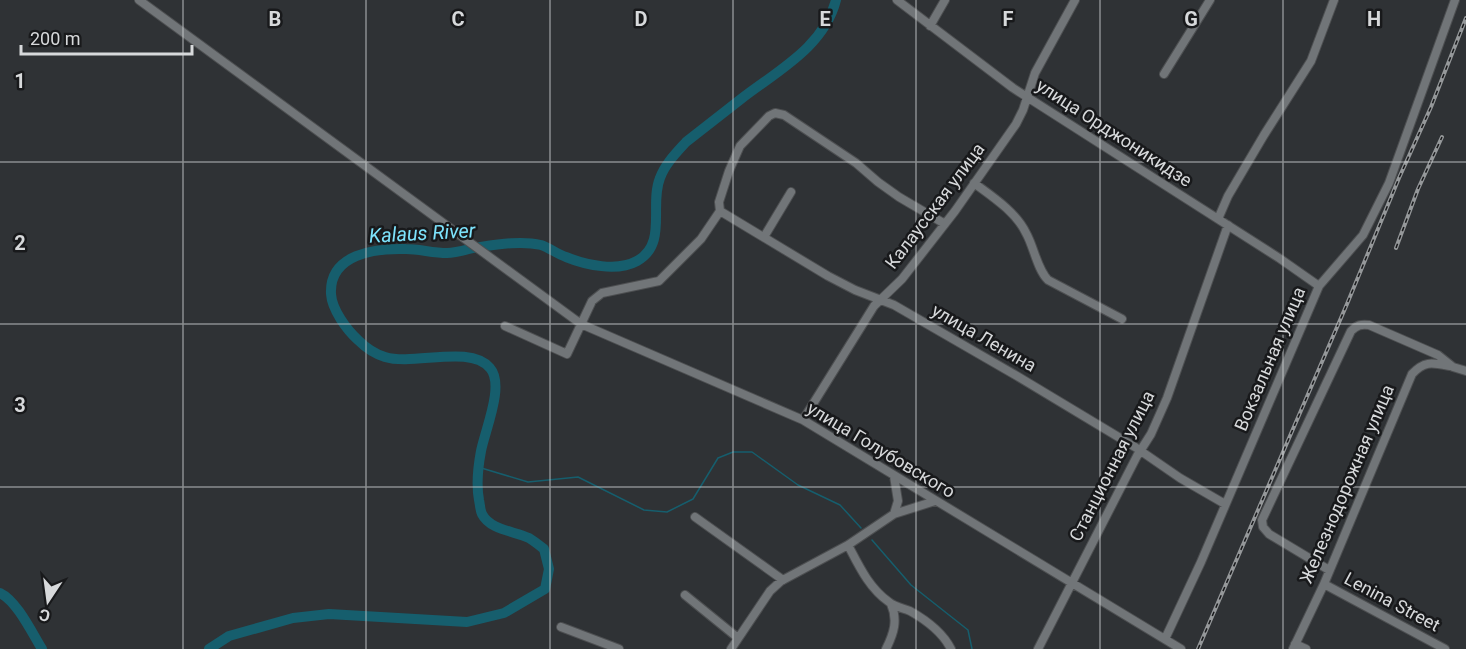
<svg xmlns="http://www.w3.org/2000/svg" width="1466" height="649" viewBox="0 0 1466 649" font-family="Roboto,sans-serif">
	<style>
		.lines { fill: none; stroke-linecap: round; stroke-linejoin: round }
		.stream { stroke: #165e6d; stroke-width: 1.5 }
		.river { stroke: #165e6d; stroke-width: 10 }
		.minor-casing { stroke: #4d4f51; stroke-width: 10 }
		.minor { stroke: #717578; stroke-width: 8 }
		.rail-casing { stroke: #95989a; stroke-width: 4 }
		.rail { stroke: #18191b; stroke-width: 1.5; stroke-dasharray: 4.5; stroke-linecap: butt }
		.grid { fill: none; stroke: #d7d9db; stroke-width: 1.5; stroke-opacity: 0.55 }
		.labels { text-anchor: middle; stroke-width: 5; stroke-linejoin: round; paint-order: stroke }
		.street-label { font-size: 18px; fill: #d7d9db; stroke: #18191b }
		.water-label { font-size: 20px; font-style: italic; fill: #7de3fc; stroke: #18191b }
		.grid-label { font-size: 20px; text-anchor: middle; font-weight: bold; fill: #d7d9db; stroke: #18191b; stroke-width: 5; stroke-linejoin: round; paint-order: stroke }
	</style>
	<rect width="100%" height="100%" fill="#2f3235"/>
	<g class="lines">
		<!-- stream -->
		<path class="stream" d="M478,467L528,482L578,477L644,510L667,512L693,499L718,458L733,452H752L798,485L840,505L861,528
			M872,540L911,585L968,630L972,649"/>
		<!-- river -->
		<path class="river" d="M0,593C17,601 32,633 42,649
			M209,649L229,636L293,618L329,614L467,622L504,613L545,589L549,569L544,549C539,545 534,541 529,538C514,531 490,530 482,514C480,510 480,504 479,500C476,484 478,467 481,451C485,430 505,385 490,368C470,344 414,366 385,357C375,354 365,347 358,340C347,330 332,310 331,294C329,254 375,248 406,249C419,249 433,253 447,253C455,253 465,250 473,248C494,245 520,240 541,245C550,248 557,254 566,257C586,265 617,272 637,261C668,244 649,205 660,178C665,164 676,153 686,142C705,127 723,113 741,99C777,71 824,47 836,0"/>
		<defs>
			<path id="minor" d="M139,0L581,324L803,420L1181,649
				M897,0L1013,88L1279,258L1319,286
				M930,26L945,0
				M1164,74L1210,0
				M974,183C993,197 1016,212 1026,233C1034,247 1037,269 1048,280L1122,319
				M720,211L828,276L855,290L894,305L1017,376L1135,447L1180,478L1225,504
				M1218,219L1228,196L1264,135L1311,61L1334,0
				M764,237L791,192
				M505,326L567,354L592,301L602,293L659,281L701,239L720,211L719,202L729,171L740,146L769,116L775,113L784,115L856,163L878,182L899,197L945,224
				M803,420L874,306L902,279L955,211L1016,124L1023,110L1035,73L1075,0
				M894,476L898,501L894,514
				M695,517L783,580
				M848,545C859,566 869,588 889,602C895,607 903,608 910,611C926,620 943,633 951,649
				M1329,570L1269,534L1263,527L1262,520L1351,331C1357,325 1361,324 1369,325L1438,355L1453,367L1466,371
				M1324,584L1445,649
				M685,595L738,638
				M561,627L619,649
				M1165,639L1201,562L1319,286L1363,235L1389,183L1455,0
				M1295,644L1306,649
				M731,649L770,591L781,581L848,545L894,514L935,501
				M886,649C894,633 898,620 891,604
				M1038,649L1137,456L1151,434L1167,398L1228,225
				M1293,649L1324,584L1412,374C1425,360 1433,363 1450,366"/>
		</defs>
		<!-- minor casing -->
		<use href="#minor" class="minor-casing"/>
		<!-- minor -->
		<use href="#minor" class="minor"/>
		<defs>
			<path id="rail" d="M1396,248L1418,189L1442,137
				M1198,649L1347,304L1399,178L1431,107L1466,18"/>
		</defs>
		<!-- rail casing -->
		<use href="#rail" class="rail-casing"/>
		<!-- rail -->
		<use href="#rail" class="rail"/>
	</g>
	<!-- grid -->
	<path class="grid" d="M183,0V649M366,0V649M550,0V649M733,0V649M916,0V649M1100,0V649M1283,0V649M0,162H1466M0,324H1466M0,487H1466"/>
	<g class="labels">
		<!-- street labels -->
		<g class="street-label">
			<text transform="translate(1114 133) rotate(33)" y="6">улица Орджоникидзе</text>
			<text transform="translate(935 206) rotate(-53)" y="6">Калаусская улица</text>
			<text transform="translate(984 338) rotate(30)" y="6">улица Ленина</text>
			<text transform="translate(1270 359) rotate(-67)" y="6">Вокзальная улица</text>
			<text transform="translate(881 450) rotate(31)" y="6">улица Голубовского</text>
			<text transform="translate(1112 466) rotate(-63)" y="6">Станционная улица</text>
			<text transform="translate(1347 484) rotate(-67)" y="6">Железнодорожная улица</text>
			<text transform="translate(1392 602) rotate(28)" y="6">Lenina Street</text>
		</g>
		<!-- water labels -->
		<g class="water-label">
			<text transform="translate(422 233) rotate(-3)" y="7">Kalaus River</text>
		</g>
	</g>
	<g class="grid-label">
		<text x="275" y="26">B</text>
		<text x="458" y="26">C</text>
		<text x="641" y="26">D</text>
		<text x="825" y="26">E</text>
		<text x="1008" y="26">F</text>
		<text x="1191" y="26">G</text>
		<text x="1374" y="26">H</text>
		<text x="20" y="88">1</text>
		<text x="20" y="250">2</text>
		<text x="20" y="412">3</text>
	</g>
	<!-- north arrow -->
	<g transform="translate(48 601) rotate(193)" stroke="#18191b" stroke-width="4.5" paint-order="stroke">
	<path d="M0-4.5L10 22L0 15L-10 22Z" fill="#d7d9db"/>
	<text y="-9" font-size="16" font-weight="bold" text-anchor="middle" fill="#d7d9db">С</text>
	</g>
	<!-- scale -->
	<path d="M21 45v9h171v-9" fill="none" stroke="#d7d9db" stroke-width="3"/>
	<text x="30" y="45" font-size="18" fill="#d7d9db" stroke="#18191b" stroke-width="4.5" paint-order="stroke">200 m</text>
</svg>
